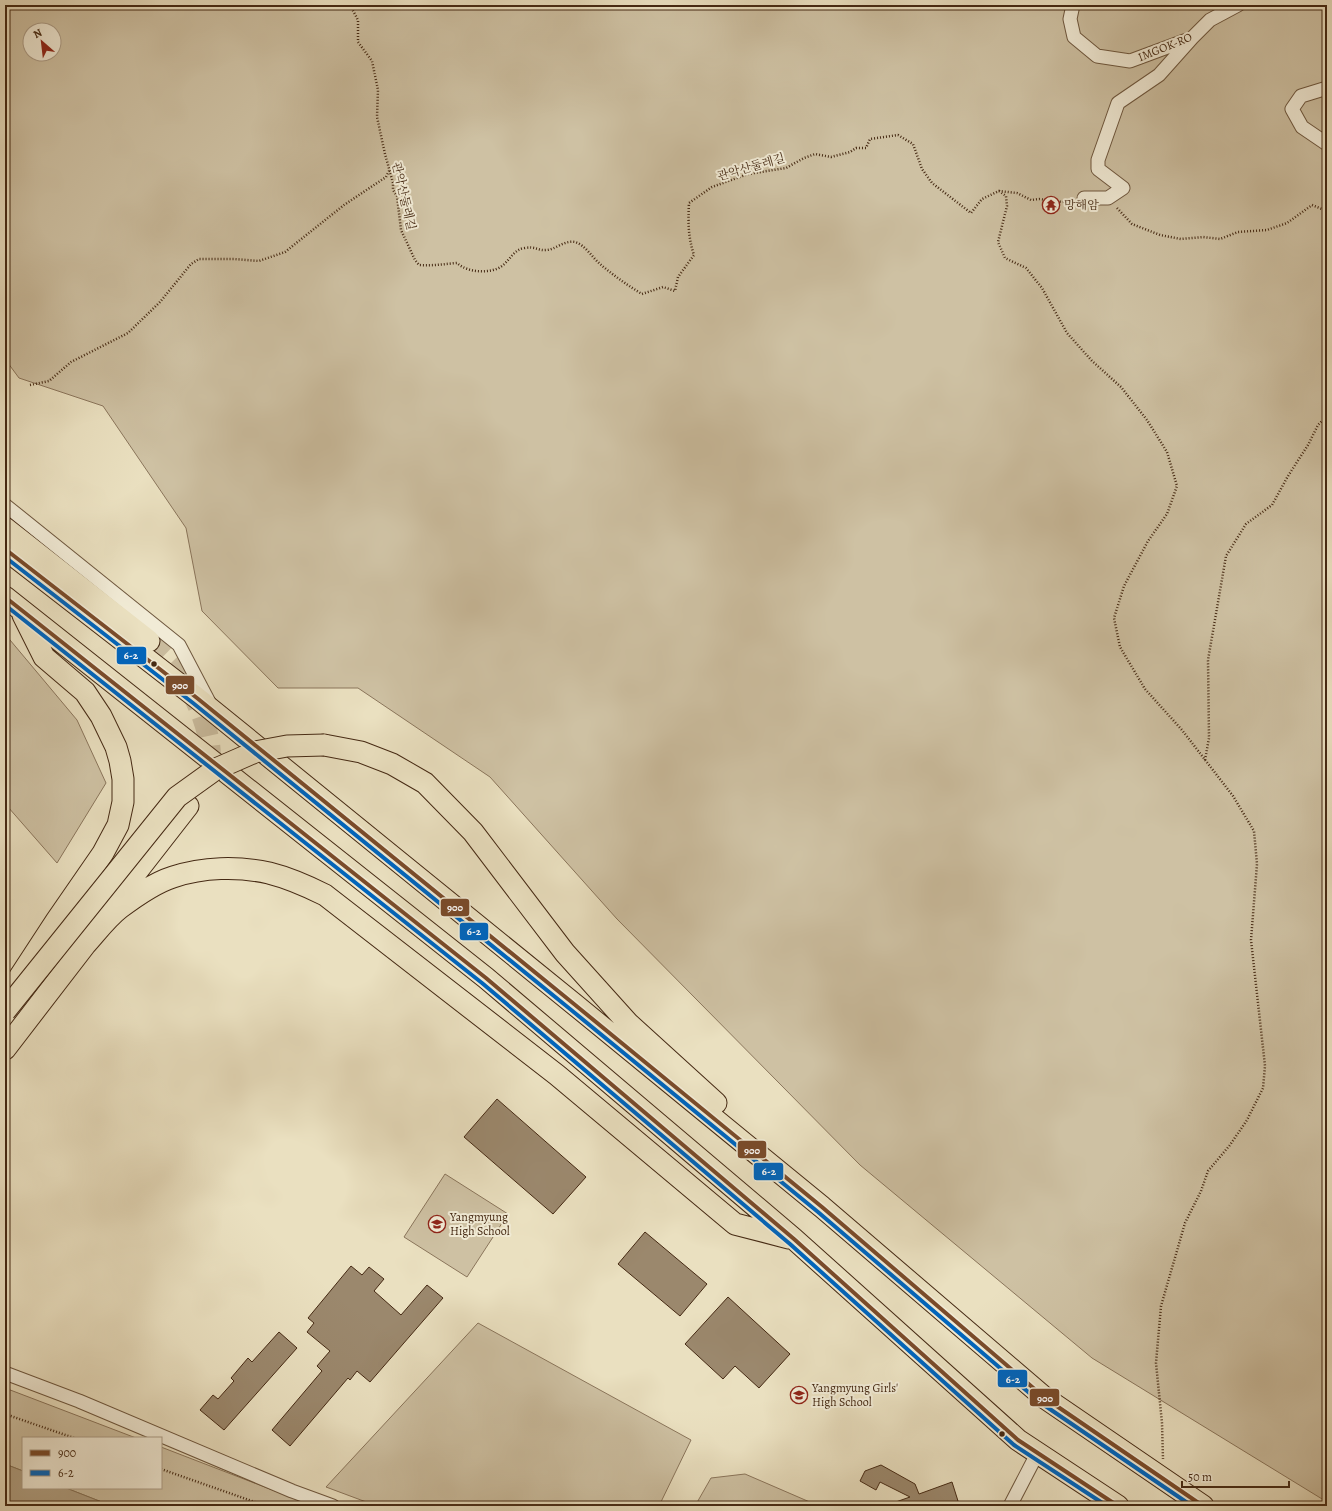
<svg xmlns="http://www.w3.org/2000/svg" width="1332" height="1511" viewBox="0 0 1332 1511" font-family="Alegreya,'Noto Serif KR',serif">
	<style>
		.green { fill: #cec1a3; stroke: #8a755b; fill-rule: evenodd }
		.water { fill: #b2a285; stroke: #867257 }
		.building { fill: #9b886d; stroke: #452913 }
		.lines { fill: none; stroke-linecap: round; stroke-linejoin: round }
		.primary-tunnel { stroke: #c9bb9d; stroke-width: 21; stroke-dasharray: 21 10; stroke-linecap: butt }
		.street-casing { stroke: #6e573e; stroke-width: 15 }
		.primary-casing { stroke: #452913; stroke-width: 23 }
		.path { stroke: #452913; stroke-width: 2.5; stroke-dasharray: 1 2; stroke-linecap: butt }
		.street { stroke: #f1ebd6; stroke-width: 13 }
		.primary { stroke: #eae0c0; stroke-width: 21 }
		.primary-bridge-casing { stroke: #452913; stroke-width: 23; stroke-linecap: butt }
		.primary-bridge { stroke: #eae0c0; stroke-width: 21 }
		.bus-1-casing { stroke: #f1ebd6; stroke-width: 7 }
		.bus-2-casing { stroke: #f1ebd6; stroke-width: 7 }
		.bus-1 { stroke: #7a4b2a; stroke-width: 4 }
		.bus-2 { stroke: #0065bd; stroke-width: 4 }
		.bus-dot { fill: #452913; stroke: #f1ebd6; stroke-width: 1.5 }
		.labels { text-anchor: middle; stroke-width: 4; stroke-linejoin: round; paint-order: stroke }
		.street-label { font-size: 12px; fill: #452913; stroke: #f1ebd6 }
		.poi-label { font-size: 12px; fill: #452913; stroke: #f1ebd6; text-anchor: start }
		.line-badge { stroke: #f1ebd6; stroke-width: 1.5 }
		.badge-label { font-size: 11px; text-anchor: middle; font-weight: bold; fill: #fff }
	</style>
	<rect width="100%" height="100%" fill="#eae0c0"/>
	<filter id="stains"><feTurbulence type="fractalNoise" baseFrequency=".005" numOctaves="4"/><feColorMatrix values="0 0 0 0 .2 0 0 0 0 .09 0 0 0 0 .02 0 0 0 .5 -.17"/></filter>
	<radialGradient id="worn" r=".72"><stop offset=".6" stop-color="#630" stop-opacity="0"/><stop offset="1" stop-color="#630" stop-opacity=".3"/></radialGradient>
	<!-- green -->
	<path class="green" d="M5,5H1327V1502L1092,1358L860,1165L617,919L490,777L358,688H278L202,611L186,528L103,406L19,378L5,359ZM30,30H54V54H30Z
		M5,634L77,720L106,783L57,863L8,807H5V748L7,747L5,738Z
		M445,1174L508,1214L467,1277L404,1237Z
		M478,1323L691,1440L659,1506H377L326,1487Z
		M5,1388L136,1438H23V1471L5,1464Z
		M161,1447L314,1506H112L66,1488H161Z
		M745,1474L819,1506H695L711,1478Z"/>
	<!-- water -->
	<path class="water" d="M5,1464L23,1471V1488H66L112,1506H5Z"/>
	<!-- building -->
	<path class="building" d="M497,1099L586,1177L553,1214L464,1137Z
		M645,1232L707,1284L680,1316L618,1264Z
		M351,1266L362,1275L369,1267L384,1279L374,1291L401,1315L427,1285L443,1298L370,1382L357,1371L350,1380L348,1378L290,1446L272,1430L322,1371L317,1366L330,1351L307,1332L314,1323L308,1318Z
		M728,1297L790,1354L759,1388L735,1366L723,1379L685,1344Z
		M279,1332L297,1348L224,1430L200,1410L213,1395L218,1399L234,1381L231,1378L248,1358L252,1362Z
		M881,1465L915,1484L919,1494L952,1482L958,1501L944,1506H890V1504L910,1497L880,1482L876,1490L860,1481L865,1471Z"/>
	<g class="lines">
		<!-- primary-tunnel -->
		<path class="primary-tunnel" d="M149,641C159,651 172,662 181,674C196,696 219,747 207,772"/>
		<defs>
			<path id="street" d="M1073,5L1070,19L1074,37L1097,56L1130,61L1192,38L1210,20L1238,5
				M1327,88L1301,96L1292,109L1302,127L1327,144
				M1084,198H1108L1123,188L1098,169V160L1118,103L1159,75L1192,38
				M5,505L179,645L210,704
				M5,1373L79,1401L292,1491L333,1506
				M1010,1506L1038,1452"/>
			<path id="primary" d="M5,528L149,641
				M5,549L197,698L574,1004L822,1207L1045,1398L1203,1506
				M5,597L486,978L794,1239L1018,1440L1118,1506
				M324,745L361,752L392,764L425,783L473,832L565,953L628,1023L716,1103
				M85,945C96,933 107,918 120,908C136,896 154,883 173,877C203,867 238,866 269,873C289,878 307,886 325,895L557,1075L735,1224L789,1238
				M5,999L56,921L103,853L118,825L123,802V779L120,761L116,747L101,716L85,692L44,657L23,615
				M5,1049L85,945L114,901L188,806"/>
		</defs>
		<!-- street casing -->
		<use href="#street" class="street-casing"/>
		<!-- primary casing -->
		<use href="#primary" class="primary-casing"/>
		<!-- path -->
		<path class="path" d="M350,5L358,20V42L372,61L378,90L377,117L385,154L393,183V190L397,196L401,230L415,260L419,265C432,266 444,264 457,263C468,273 491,274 502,266C511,259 514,249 525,248C535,246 539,251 546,250C555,250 564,240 575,242C585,245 592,257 600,264C613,275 627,285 642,294L663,287L675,291L678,277L694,255C688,237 688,222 689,203L712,187L748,174L786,168L804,158L815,154L831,157L850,152L856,148H866L870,139L898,135L913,144L922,169L932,183L971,213L982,199L999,191L1017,193L1031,200L1039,199L1062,202L1071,201
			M999,191L1006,196L1007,206L998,242L1005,258L1026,268L1042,288L1067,333L1092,361L1121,387L1147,420L1167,452L1177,486L1167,514L1148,541L1124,586L1114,618L1120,647L1145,689L1182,730L1233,796L1254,831L1257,864L1251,940L1265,1066L1263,1088L1247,1120L1230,1145L1208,1171L1201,1191L1185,1223L1161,1306L1156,1363L1162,1423L1163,1459
			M1117,208L1132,224L1160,235L1181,239L1203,237L1220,239L1238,232L1267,230L1287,223L1312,205L1327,211
			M30,385L49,381L71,362L128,333L160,302L191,264L199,259H234L259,261L285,252L344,205L386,177L390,169
			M1205,760L1209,738L1208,660L1226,556L1246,524L1272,505L1288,476L1308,445L1318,425L1327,416
			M5,1414L74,1438
			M161,1469L266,1506"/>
		<!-- street -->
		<use href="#street" class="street"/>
		<!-- primary -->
		<use href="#primary" class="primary"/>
		<defs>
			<path id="primary-bridge" d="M5,1011L177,797L216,769L255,752L287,746L324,745"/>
		</defs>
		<!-- primary-bridge casing -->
		<use href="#primary-bridge" class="primary-bridge-casing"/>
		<!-- primary-bridge -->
		<use href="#primary-bridge" class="primary-bridge"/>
		<defs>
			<path id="bus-1" d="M5,549L197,698L574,1004L822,1207L1045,1398L1203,1506
				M5,597L486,978L794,1239L1018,1440L1118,1506"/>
			<path id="bus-2" d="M5,557L193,703L570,1009L818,1212L1041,1403L1192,1506
				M5,605L482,983L790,1244L1014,1445L1107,1506"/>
		</defs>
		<!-- bus-1 casing -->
		<use href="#bus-1" class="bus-1-casing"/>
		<!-- bus-2 casing -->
		<use href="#bus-2" class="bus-2-casing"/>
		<!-- bus-1 -->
		<use href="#bus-1" class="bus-1"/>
		<!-- bus-2 -->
		<use href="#bus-2" class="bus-2"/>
	</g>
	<!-- icons -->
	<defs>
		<symbol id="temple-ring" viewBox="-11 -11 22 22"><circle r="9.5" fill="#f1ebd6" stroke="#8f2418" stroke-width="1.5"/><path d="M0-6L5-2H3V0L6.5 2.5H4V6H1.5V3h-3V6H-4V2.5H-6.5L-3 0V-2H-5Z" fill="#8f2418"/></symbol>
		<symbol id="school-ring" viewBox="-11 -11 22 22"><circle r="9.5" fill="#f1ebd6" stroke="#8f2418" stroke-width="1.5"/><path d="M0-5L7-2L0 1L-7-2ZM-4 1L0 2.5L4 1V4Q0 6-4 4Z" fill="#8f2418"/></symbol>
	</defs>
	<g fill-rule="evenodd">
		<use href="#temple-ring" x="1041" y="195" width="20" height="20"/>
		<use href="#school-ring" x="427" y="1214" width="20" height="20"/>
		<use href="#school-ring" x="789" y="1385" width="20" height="20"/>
	</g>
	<!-- markers -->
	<g class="bus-dot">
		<circle cx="154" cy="664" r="3.5"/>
		<circle cx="1002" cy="1434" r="3.5"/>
	</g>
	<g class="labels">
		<!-- street labels -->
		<g class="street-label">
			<text transform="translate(1165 47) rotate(-22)" y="4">IMGOK-RO</text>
			<text transform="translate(751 167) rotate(-16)" y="4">관악산둘레길</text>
			<text transform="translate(404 196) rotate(77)" y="4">관악산둘레길</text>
		</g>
		<!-- poi labels -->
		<g class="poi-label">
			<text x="1064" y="209">망해암</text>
			<text x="450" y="1221">Yangmyung<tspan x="450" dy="14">High School</tspan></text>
			<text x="812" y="1392">Yangmyung Girls'<tspan x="812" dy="14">High School</tspan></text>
		</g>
	</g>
	<g class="line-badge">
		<rect x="116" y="646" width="31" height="19" rx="4" fill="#0065bd"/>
		<rect x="165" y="675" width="30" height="20" rx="4" fill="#7a4b2a"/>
		<rect x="440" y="898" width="30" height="19" rx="4" fill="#7a4b2a"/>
		<rect x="459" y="922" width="30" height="19" rx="4" fill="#0065bd"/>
		<rect x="737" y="1140" width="30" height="19" rx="4" fill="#7a4b2a"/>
		<rect x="753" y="1162" width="31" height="19" rx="4" fill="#0065bd"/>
		<rect x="997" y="1369" width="31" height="19" rx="4" fill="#0065bd"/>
		<rect x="1029" y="1388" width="31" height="19" rx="4" fill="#7a4b2a"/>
	</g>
	<g class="badge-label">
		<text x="131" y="659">6-2</text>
		<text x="180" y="689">900</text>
		<text x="455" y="911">900</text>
		<text x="474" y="935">6-2</text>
		<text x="752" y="1154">900</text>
		<text x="769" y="1175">6-2</text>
		<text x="1013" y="1383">6-2</text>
		<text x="1045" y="1402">900</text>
	</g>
	<!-- margin -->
	<rect width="1332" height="1511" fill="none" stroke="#eae0c0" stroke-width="20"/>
	<rect x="6" y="6" width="1320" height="1499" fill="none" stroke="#452913" stroke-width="2"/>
	<rect x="10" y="10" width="1312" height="1491" fill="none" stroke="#452913"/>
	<!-- legend -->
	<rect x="22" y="1437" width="140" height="52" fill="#f1ebd6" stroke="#ac9d88"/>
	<rect x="30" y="1450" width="20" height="6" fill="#7a4b2a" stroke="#ac9d88"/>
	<text x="58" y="1457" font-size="12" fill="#452913">900</text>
	<rect x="30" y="1470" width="20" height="6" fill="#0065bd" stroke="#ac9d88"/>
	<text x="58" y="1477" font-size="12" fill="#452913">6-2</text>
	<!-- north arrow -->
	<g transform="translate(42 42) rotate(332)"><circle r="19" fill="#f1ebd6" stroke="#ac9d88"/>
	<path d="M0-3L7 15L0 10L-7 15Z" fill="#8f2418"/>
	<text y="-6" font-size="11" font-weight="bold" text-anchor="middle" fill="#452913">N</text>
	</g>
	<!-- scale -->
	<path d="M1182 1481v6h107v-6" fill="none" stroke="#452913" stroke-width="2"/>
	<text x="1188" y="1481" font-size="12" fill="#452913" stroke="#f1ebd6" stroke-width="3" paint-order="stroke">50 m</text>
	<rect width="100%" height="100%" filter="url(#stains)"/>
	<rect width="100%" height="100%" fill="url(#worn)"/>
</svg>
